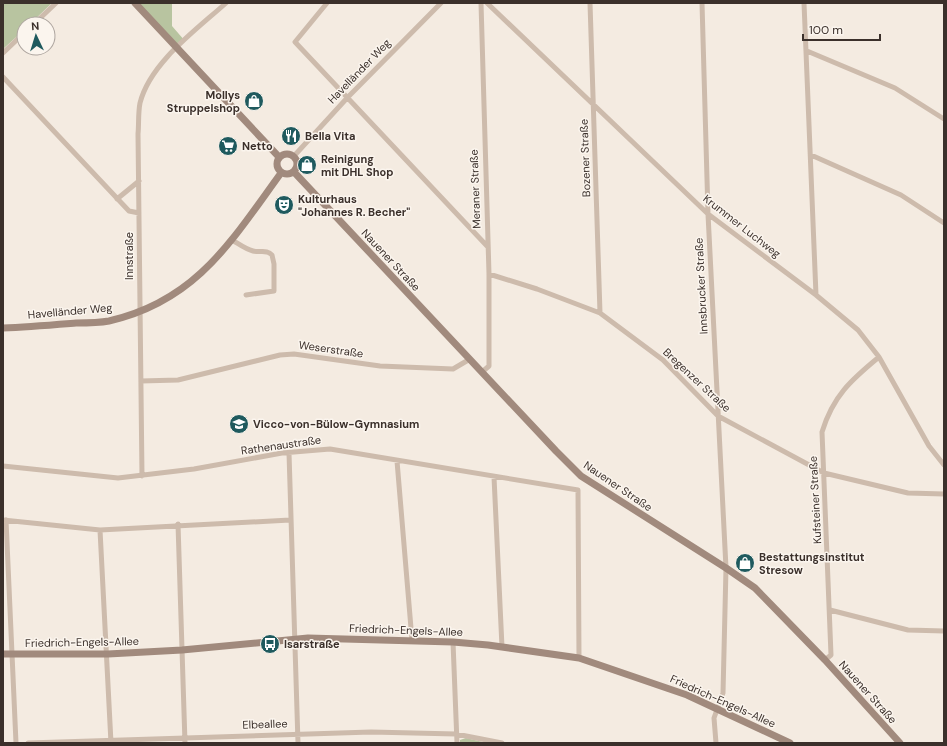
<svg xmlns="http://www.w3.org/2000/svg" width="947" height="746" viewBox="0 0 947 746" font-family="'DM Sans',sans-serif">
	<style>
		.green { fill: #b8c4a0 }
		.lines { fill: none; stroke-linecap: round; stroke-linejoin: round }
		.street { stroke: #cdbbac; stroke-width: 5 }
		.secondary { stroke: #a18a7d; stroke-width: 7 }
		.labels { text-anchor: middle; stroke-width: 3; stroke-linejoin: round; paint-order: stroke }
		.street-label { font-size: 11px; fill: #3b302b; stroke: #fbf5ee }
		.poi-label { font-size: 11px; font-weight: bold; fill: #3b302b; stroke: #fbf5ee; text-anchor: start }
	</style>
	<rect width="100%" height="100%" fill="#f4ebe1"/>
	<!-- green -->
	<path class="green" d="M3,3H52L30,24H24V30L3,49Z
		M135,3H172V26L185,41L177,48Z
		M466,738L487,743H460V740Z"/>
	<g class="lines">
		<!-- street -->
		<path class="street" d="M327,3L295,42L487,246
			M481,3L489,274V366L482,372
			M487,3L708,214L816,295L858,330L879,357L929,446L944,465
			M590,3L600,313
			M702,3L708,214L726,568L723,693L714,718L716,743
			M804,3L816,295
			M34,24L56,3
			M807,51L895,88L944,119
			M3,53L24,33
			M3,77L129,211L139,213
			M811,155L901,195L944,223
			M294,156L348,97L441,3
			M117,199L139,181
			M232,240C239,244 245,249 253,251C260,253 267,249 272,255L274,264V291L246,295
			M489,274L537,289L600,313L663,360L718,416L824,473L908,493L944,494
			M141,381L178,380L280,355L294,354L380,366L453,369L470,359
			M289,453L298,743
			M397,461L412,640
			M3,466L118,478L194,469L282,453L330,449L578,490L579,658
			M142,476L138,134C139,124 138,113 140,103C150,63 196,30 226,3
			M494,477L502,647
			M3,520L100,530L290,520
			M6,520L16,743
			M178,524L185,743
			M100,530L111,743
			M830,610L908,630L944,631
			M453,642L457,743
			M825,660L831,655L822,432C833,396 851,380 879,357
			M28,743L371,732L456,734L502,743"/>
		<!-- secondary -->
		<path class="secondary" d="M135,3L279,157
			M277 164a10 10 0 1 1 20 0a10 10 0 1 1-20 0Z
			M294,172L556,451L581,476L726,568L755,588L825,660L900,743
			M3,328C27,327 51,325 76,323C87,323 98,323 109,321C197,301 232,240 281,173
			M3,654H108L182,650L308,638L453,642L488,645L579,658L687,695L790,743"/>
	</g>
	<!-- icons -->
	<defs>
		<symbol id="shop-disc" viewBox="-11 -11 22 22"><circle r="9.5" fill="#1f5a5e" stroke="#fbf5ee"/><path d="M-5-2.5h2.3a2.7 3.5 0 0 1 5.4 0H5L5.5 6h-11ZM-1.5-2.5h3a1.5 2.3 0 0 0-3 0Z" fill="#fff"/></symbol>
		<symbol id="restaurant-disc" viewBox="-11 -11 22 22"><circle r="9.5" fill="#1f5a5e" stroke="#fbf5ee"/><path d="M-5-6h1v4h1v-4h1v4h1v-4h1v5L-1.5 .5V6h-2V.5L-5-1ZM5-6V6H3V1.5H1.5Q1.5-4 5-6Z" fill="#fff"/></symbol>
		<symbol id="supermarket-disc" viewBox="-11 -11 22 22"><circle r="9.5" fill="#1f5a5e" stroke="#fbf5ee"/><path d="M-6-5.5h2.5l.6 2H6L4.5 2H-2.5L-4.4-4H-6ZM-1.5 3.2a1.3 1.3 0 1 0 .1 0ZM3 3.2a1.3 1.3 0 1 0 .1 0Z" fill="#fff"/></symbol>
		<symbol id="theatre-disc" viewBox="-11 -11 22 22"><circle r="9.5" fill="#1f5a5e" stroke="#fbf5ee"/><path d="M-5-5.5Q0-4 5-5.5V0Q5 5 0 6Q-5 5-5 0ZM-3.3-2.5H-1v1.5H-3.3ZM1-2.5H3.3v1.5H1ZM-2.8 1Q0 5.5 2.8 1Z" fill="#fff"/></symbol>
		<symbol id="school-disc" viewBox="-11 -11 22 22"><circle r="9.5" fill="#1f5a5e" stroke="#fbf5ee"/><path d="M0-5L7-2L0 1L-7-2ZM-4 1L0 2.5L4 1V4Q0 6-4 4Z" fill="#fff"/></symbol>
		<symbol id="bus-disc" viewBox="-11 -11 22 22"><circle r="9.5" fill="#1f5a5e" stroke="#fbf5ee"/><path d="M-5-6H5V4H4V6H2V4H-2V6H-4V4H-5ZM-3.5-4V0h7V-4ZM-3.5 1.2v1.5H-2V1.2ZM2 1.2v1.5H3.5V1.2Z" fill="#fff"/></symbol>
	</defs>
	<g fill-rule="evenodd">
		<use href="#shop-disc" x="243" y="90" width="22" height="22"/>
		<use href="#restaurant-disc" x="280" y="125" width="22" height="22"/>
		<use href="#supermarket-disc" x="217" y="135" width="22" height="22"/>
		<use href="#shop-disc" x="296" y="154" width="22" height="22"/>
		<use href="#theatre-disc" x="273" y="194" width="22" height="22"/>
		<use href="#school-disc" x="228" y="413" width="22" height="22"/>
		<use href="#shop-disc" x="734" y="552" width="22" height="22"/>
		<use href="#bus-disc" x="259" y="633" width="22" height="22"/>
	</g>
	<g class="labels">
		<!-- street labels -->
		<g class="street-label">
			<text transform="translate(359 71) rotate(-46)" y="4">Havelländer Weg</text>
			<text transform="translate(585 158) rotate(-92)" y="4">Bozener Straße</text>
			<text transform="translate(475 189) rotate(-92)" y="4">Meraner Straße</text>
			<text transform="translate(742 226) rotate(38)" y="4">Krummer Luchweg</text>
			<text transform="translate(129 256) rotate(-90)" y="4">Innstraße</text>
			<text transform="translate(391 260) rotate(47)" y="4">Nauener Straße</text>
			<text transform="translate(701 286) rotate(-93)" y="4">Innsbrucker Straße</text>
			<text transform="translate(70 311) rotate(-5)" y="4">Havelländer Weg</text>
			<text transform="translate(331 349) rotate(8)" y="4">Weserstraße</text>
			<text transform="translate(697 380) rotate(43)" y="4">Bregenzer Straße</text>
			<text transform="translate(281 445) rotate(-8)" y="4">Rathenaustraße</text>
			<text transform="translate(618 486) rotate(34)" y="4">Nauener Straße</text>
			<text transform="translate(815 500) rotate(-93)" y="4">Kufsteiner Straße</text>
			<text transform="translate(406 630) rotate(2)" y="4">Friedrich-Engels-Allee</text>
			<text transform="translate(82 642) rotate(-1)" y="4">Friedrich-Engels-Allee</text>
			<text transform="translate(868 692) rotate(48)" y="4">Nauener Straße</text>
			<text transform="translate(723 701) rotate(24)" y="4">Friedrich-Engels-Allee</text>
			<text transform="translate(265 724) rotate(-2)" y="4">Elbeallee</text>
		</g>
		<!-- poi labels -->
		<g class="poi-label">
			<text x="240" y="99" text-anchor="end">Mollys<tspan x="240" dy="13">Struppelshop</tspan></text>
			<text x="305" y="140">Bella Vita</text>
			<text x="242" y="150">Netto</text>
			<text x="321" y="163">Reinigung<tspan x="321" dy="13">mit DHL Shop</tspan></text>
			<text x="298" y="203">Kulturhaus<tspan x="298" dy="13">"Johannes R. Becher"</tspan></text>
			<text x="253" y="428">Vicco-von-Bülow-Gymnasium</text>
			<text x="759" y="561">Bestattungsinstitut<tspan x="759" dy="13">Stresow</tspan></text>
			<text x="284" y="648">Isarstraße</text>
		</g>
	</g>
	<!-- border -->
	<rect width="947" height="746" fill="none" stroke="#3b302b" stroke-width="8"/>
	<!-- north arrow -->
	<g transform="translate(36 36) rotate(356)"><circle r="19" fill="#fbf5ee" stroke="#aea6a0"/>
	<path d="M0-3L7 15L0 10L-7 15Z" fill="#1f5a5e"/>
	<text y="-6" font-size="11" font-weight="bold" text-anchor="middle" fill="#3b302b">N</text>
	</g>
	<!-- scale -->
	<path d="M803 34v6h77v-6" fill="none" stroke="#3b302b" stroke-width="2"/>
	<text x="809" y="34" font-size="12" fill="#3b302b" stroke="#fbf5ee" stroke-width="3" paint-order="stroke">100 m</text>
</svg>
